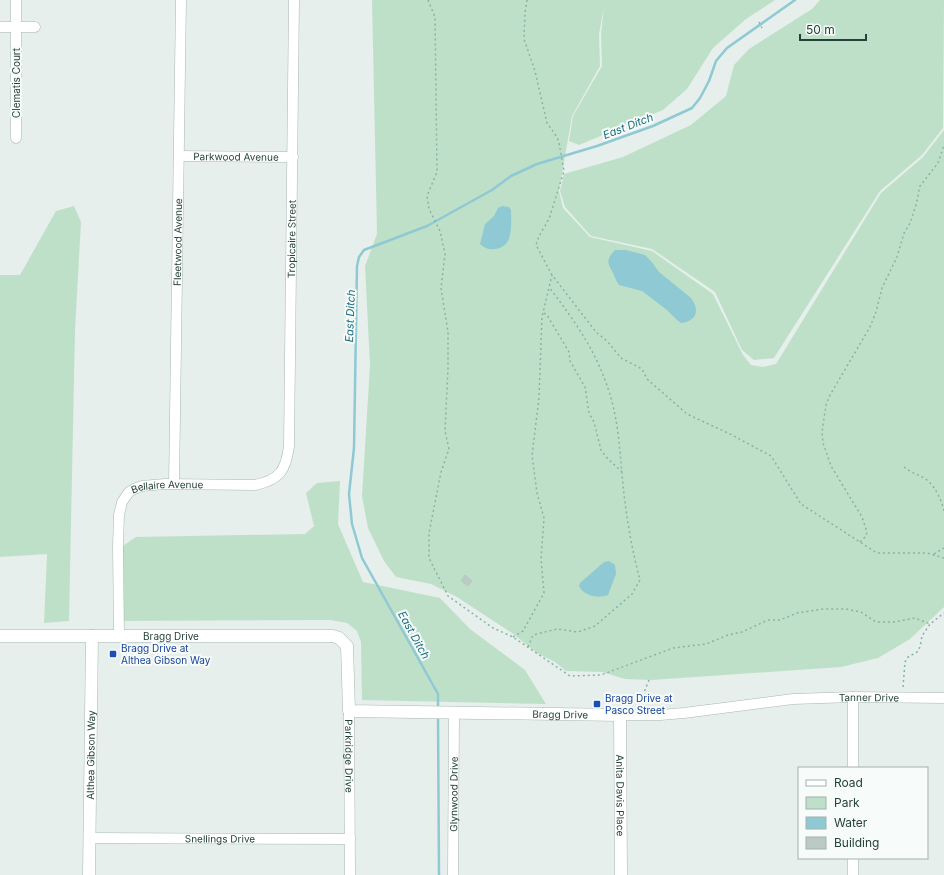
<svg xmlns="http://www.w3.org/2000/svg" width="944" height="875" viewBox="0 0 944 875" font-family="Inter,sans-serif">
	<style>
		.green { fill: #bfe0c8 }
		.water { fill: #8ec9d4 }
		.lines { fill: none; stroke-linecap: round; stroke-linejoin: round }
		.stream { stroke: #8ec9d4; stroke-width: 2.5 }
		.building { fill: #bbcac4; stroke: #b8c9c2 }
		.minor-casing { stroke: #a8b8b2; stroke-width: 11 }
		.tertiary-casing { stroke: #a8b8b2; stroke-width: 13 }
		.path { stroke: #86b3a5; stroke-width: 1.5; stroke-dasharray: 2 3; stroke-linecap: butt }
		.minor { stroke: #fff; stroke-width: 10 }
		.tertiary { stroke: #fff; stroke-width: 12 }
		.transit-dot { fill: #1a4fb4; stroke: #f7fbf9; stroke-width: 1.5 }
		.labels { text-anchor: middle; stroke-width: 4; stroke-linejoin: round; paint-order: stroke }
		.street-label { font-size: 10px; fill: #24423a; stroke: #f7fbf9 }
		.transit-label { font-size: 10px; fill: #164399; stroke: #f7fbf9; text-anchor: start }
		.water-label { font-size: 11px; font-style: italic; fill: #1c6f80; stroke: #f7fbf9 }
	</style>
	<rect width="100%" height="100%" fill="#e6efeb"/>
	<!-- green -->
	<path class="green" d="M372,0H775L746,19L713,48L687,89L663,110L579,145L569,141L573,116L602,66L601,34L604,7L599,34L600,66L572,116L559,191L563,208L590,237L652,251L713,294L743,355L751,365L763,367L776,364L881,193L923,157L944,130V607L910,639L878,658L841,667L652,680L625,679L602,672L566,671L555,662L537,653L512,633L457,597L431,584L396,577L384,561L368,528L362,496L370,365L365,266L377,234Z
		M820,0H944L943,128L922,155L880,191L774,358L754,360L742,350L715,292L652,249L591,236L565,207L560,191L564,174L623,157L691,125L726,96L734,65L749,49L812,9Z
		M74,206L81,222L75,330L69,621L44,623L47,554L0,557V275H20L56,211Z
		M340,481L338,524L363,582L440,598L470,629L525,670L546,704L362,700L361,642L357,631L347,623L331,620L121,621L123,546L136,537L305,534L314,526L306,493L317,483Z"/>
	<!-- water -->
	<path class="water" d="M502,206L509,207L511,210C511,225 514,247 495,249C489,250 484,248 480,244L485,224L494,216L498,208Z
		M615,250H626L645,255L651,261L659,272L691,298C700,310 697,321 681,323L676,319L667,310L642,291L619,285C616,281 615,277 613,273C607,262 606,260 615,250Z
		M609,561L615,565L616,574L608,595C598,599 584,596 579,586L580,583L604,562Z"/>
	<g class="lines">
		<!-- stream -->
		<path class="stream" d="M438,709V694L362,558L352,524L349,494L354,448L357,266L359,257L364,250L427,226L492,190L511,176L537,164L597,146L653,126L692,108L700,98L709,81L716,61L727,48L795,0
			M438,716L439,875"/>
	</g>
	<!-- building -->
	<path class="building" d="M465,575L472,581L468,586L461,581Z"/>
	<g class="lines">
		<defs>
			<g id="minor">
				<path d="M0,27H35"/>
				<path d="M16,138V0"/>
				<path id="s1" d="M179,156L293,157"/>
				<path id="s2" d="M174,484L181,0"/>
				<path id="s3" d="M119,636L118,546L119,515L122,502L129,492L134,489L142,486L165,484L255,485C279,480 286,471 289,446L294,0"/>
				<path d="M853,697V768"/>
				<path id="s4" d="M349,711L350,875"/>
				<path id="s5" d="M620,715H660L684,713L793,699L853,697L944,698"/>
				<path id="s6" d="M89,838L350,839"/>
				<path id="s7" d="M453,875L454,713"/>
				<path d="M853,875V858"/>
			</g>
			<g id="tertiary">
				<path id="s8" d="M0,636H333L339,638L347,646L349,711L620,715L621,875"/>
				<path id="s9" d="M89,875L92,636"/>
			</g>
		</defs>
		<!-- minor casing -->
		<use href="#minor" class="minor-casing"/>
		<!-- tertiary casing -->
		<use href="#tertiary" class="tertiary-casing"/>
		<!-- path -->
		<path class="path" d="M428,0L435,17L437,172L427,196L429,209L440,231L445,254L441,288L448,332V367L445,431L449,449L441,472L429,533V558L448,596L493,628L513,637L570,676L601,675L673,648L706,644L728,635L742,632L768,620H780L797,613L823,609H846L861,612L876,622H894L915,618L930,624
			M527,0L525,13L524,39L535,71L547,123L557,137L559,143L564,171L549,219L539,236L536,245L552,275L596,332L607,341L621,358L642,369L647,379L687,414L732,435L771,456L801,504L877,553H927L944,558
			M759,22L762,28
			M544,313L547,315L569,352L570,361L585,387L589,413L594,422L601,450L606,457L622,472
			M904,467C910,472 917,474 924,478C935,485 941,499 944,511
			M860,542L866,536L867,532L862,517L831,466L823,443L822,432L826,405L830,395L870,327L876,312L882,288L897,257L904,233L910,223L916,205L920,186L938,163L944,145
			M934,554L944,548
			M513,637L523,631L544,593L541,559L544,518L537,493L532,455L539,398L542,317L552,275
			M528,647L533,635L557,629L578,632L595,626L632,594L640,580C632,551 626,515 623,485C620,455 619,426 611,398C598,353 576,323 549,287
			M903,687L905,662L908,657L917,652L920,647L922,636L930,624L944,613
			M639,705L649,680"/>
		<!-- minor -->
		<use href="#minor" class="minor"/>
		<!-- tertiary -->
		<use href="#tertiary" class="tertiary"/>
	</g>
	<!-- markers -->
	<g class="transit-dot">
		<rect x="109" y="650" width="8" height="8" rx="2"/>
		<rect x="593" y="700" width="8" height="8" rx="2"/>
	</g>
	<g class="labels">
		<!-- street labels -->
		<g class="street-label">
			<text transform="translate(16 83) rotate(-90)" y="4">Clematis Court</text>
			<text dy="4" stroke="none"><textPath href="#s1" startOffset="57">Parkwood Avenue</textPath></text>
			<text dy="4" stroke="none"><textPath href="#s3" startOffset="538">Tropicaire Street</textPath></text>
			<text dy="4" stroke="none"><textPath href="#s2" startOffset="242">Fleetwood Avenue</textPath></text>
			<text dy="4" stroke="none"><textPath href="#s3" startOffset="186">Bellaire Avenue</textPath></text>
			<text dy="4" stroke="none"><textPath href="#s8" startOffset="171">Bragg Drive</textPath></text>
			<text dy="4" stroke="none"><textPath href="#s5" startOffset="250">Tanner Drive</textPath></text>
			<text dy="4" stroke="none"><textPath href="#s8" startOffset="627">Bragg Drive</textPath></text>
			<text dy="4" stroke="none"><textPath href="#s9" startOffset="120">Althea Gibson Way</textPath></text>
			<text dy="4" stroke="none"><textPath href="#s4" startOffset="45">Parkridge Drive</textPath></text>
			<text dy="4" stroke="none"><textPath href="#s7" startOffset="81">Glynwood Drive</textPath></text>
			<text dy="4" stroke="none"><textPath href="#s8" startOffset="767">Anita Davis Place</textPath></text>
			<text dy="4" stroke="none"><textPath href="#s6" startOffset="131">Snellings Drive</textPath></text>
		</g>
		<!-- transit labels -->
		<g class="transit-label">
			<text x="121" y="652">Bragg Drive at<tspan x="121" dy="12">Althea Gibson Way</tspan></text>
			<text x="605" y="702">Bragg Drive at<tspan x="605" dy="12">Pasco Street</tspan></text>
		</g>
		<!-- water labels -->
		<g class="water-label">
			<text transform="translate(628 126) rotate(-21)" y="4">East Ditch</text>
			<text transform="translate(350 316) rotate(-88)" y="4">East Ditch</text>
			<text transform="translate(414 635) rotate(61)" y="4">East Ditch</text>
		</g>
	</g>
	<!-- legend -->
	<rect x="798" y="767" width="130" height="92" fill="#f7fbf9" stroke="#a3b1ad"/>
	<rect x="806" y="780" width="20" height="6" fill="#ffffff" stroke="#a3b1ad"/>
	<text x="834" y="787" font-size="12" fill="#24423a">Road</text>
	<rect x="806" y="797" width="20" height="12" fill="#bfe0c8" stroke="#a3b1ad"/>
	<text x="834" y="807" font-size="12" fill="#24423a">Park</text>
	<rect x="806" y="817" width="20" height="12" fill="#8ec9d4" stroke="#a3b1ad"/>
	<text x="834" y="827" font-size="12" fill="#24423a">Water</text>
	<rect x="806" y="837" width="20" height="12" fill="#bbcac4" stroke="#a3b1ad"/>
	<text x="834" y="847" font-size="12" fill="#24423a">Building</text>
	<!-- scale -->
	<path d="M800 34v6h66v-6" fill="none" stroke="#24423a" stroke-width="2"/>
	<text x="806" y="34" font-size="12" fill="#24423a" stroke="#f7fbf9" stroke-width="3" paint-order="stroke">50 m</text>
</svg>
